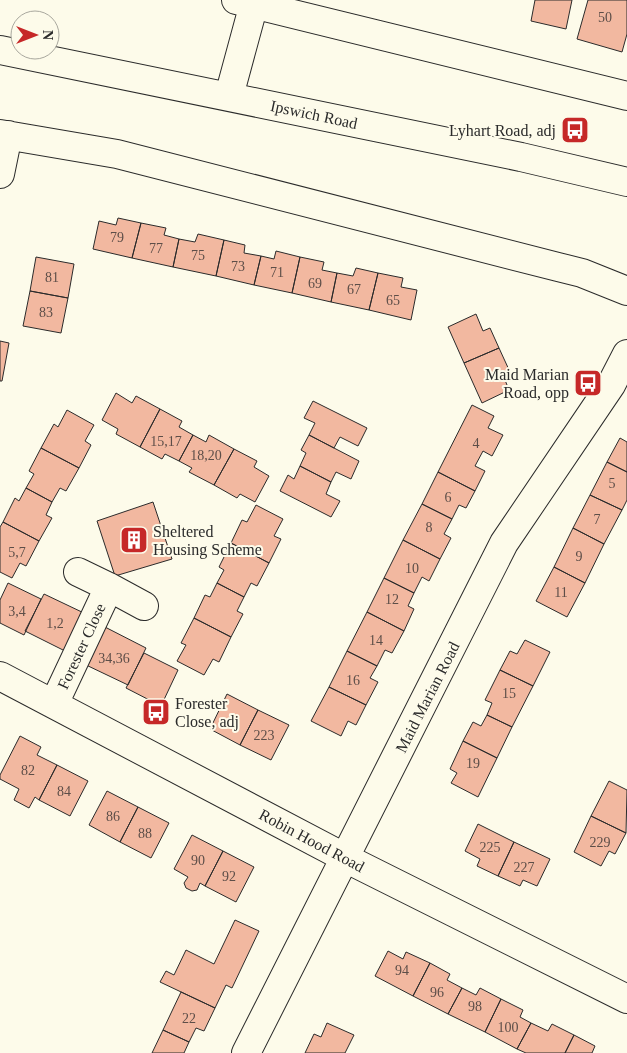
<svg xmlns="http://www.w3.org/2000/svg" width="627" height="1053" viewBox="0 0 627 1053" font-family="Georgia,serif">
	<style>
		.building { fill: #f2b8a0; stroke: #2b2b2b }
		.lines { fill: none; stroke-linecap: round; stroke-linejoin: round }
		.minor-casing { stroke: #2b2b2b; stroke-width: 30 }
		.trunk-casing { stroke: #2b2b2b; stroke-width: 30 }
		.minor { stroke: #fdfbea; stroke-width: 28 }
		.trunk { stroke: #fdfbea; stroke-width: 28 }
		.labels { text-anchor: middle; stroke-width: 4; stroke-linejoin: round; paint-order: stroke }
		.number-label { font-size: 14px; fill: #5d4e48 }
		.street-label { font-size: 16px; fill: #2b2b2b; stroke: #fdfbea }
		.poi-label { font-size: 16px; fill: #2b2b2b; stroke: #fdfbea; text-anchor: end }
	</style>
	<rect width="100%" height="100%" fill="#fdfbea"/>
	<!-- building -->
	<path class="building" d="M535,0H572L566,29L531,21Z
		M588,0H627V34L622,52L577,39Z
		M118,218L141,223L132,258L93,249L99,221L116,225Z
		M141,223L166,228L164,235L179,239L173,267L132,258Z
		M198,234L224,240L216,276L173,267L179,239L195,242Z
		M224,240L245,245L244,253L261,256L254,285L216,276Z
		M276,251L300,257L292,293L254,285L261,256L274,259Z
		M36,257L74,264L68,298L30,291Z
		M300,257L324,262L322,270L337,273L331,302L292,293Z
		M356,268L378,273L369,310L331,302L337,273L353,276Z
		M378,273L403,278L401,287L417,290L411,320L369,310Z
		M30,291L68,298L61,333L23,326Z
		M476,314L483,331L490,328L499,348L464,363L448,327Z
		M0,341L9,343L2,381H0Z
		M499,348L510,372L503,375L509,390L482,403L464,363Z
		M116,393L132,403L136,396L160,409L140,447L116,434L118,429L102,420Z
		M313,401L367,428L358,446L340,437L334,448L309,435L315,423L304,418Z
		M472,405L494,416L488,428L503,435L492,456L483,451L475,466L485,471L475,491L438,472Z
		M160,409L182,421L179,427L193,435L179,461L165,454L162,459L140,447Z
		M67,410L94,425L85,441L91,445L79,468L41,448L54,424L58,427Z
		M193,435L206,442L209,435L234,449L214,485L189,472L192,468L179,461Z
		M309,435L359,461L351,479L336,472L331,482L300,466L306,453L301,450Z
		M620,438L627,442V472L607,462Z
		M41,448L79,468L66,491L60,488L52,502L26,488L34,474L29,471Z
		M234,449L257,461L254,467L269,476L255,502L240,494L237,498L214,485Z
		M607,462L627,472V500L622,510L590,495Z
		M300,466L331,482L326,494L340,501L331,517L280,491L288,475L294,479Z
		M438,472L475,491L466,508L459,505L452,519L422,504Z
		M26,488L52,502L46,515L52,518L39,541L3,522L15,498L19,501Z
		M590,495L622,510L604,544L573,528Z
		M153,502L172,559L115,576L97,521Z
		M422,504L452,519L444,534L451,538L440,559L403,540Z
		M256,505L283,519L274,536L281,539L269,563L231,543L242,520L247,522Z
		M3,522L39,541L26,566L20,563L12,578L0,572V527Z
		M573,528L604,544L585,583L554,567Z
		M403,540L440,559L429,581L422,577L414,593L384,578Z
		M231,543L269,563L257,586L251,583L244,597L217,583L224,570L219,567Z
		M554,567L585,583L567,617L536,601Z
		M384,578L414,593L408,606L414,609L404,631L367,612Z
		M8,583L41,599L24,635L0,623V600Z
		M217,583L244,597L237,611L243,614L231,637L194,618L205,595L210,597Z
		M44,594L86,614L67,652L25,631Z
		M367,612L404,631L392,653L385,650L377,666L347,651Z
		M194,618L231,637L219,662L213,659L204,675L177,661L186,645L181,643Z
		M103,626L146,648L128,685L84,664Z
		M525,640L550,652L533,686L500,670L510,651L517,654Z
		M347,651L377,666L370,678L378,682L366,705L329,687Z
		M144,653L178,670L161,706L126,688Z
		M500,670L533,686L512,727L487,715L492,703L485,700Z
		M329,687L366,705L356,725L348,721L341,736L311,721Z
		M227,694L258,710L240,745L210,729Z
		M258,710L289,725L271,760L240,745Z
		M487,715L512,727L497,758L463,741L473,722L481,726Z
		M20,736L41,747L37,755L57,765L39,800L35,797L29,808L14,800L19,789L0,779V775Z
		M463,741L497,758L478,797L451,783L457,773L450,769Z
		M57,765L88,781L70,816L39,800Z
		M609,781L627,790L626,833L591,816Z
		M107,791L138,807L120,842L89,825Z
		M138,807L169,823L151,858L120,842Z
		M591,816L626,833L615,854L609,851L601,866L574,852Z
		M478,824L514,842L498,876L477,866L480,859L465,851Z
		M192,835L223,851L205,886L200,883L197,890L192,891L186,888L184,883L188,877L174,869Z
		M514,842L550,859L537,886L523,880L520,886L498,876Z
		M223,851L254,867L236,902L205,886Z
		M235,920L259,931L232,988L226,985L215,1008L160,982L166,971L174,975L186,950L214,964Z
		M388,951L403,959L406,952L430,963L413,996L375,976Z
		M430,963L450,974L447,980L462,988L448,1014L413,996Z
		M462,988L476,995L480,988L501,999L485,1032L448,1014Z
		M181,992L215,1008L204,1031L196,1028L189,1042L163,1030Z
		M501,999L523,1010L520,1017L531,1023L517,1049L485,1032Z
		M327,1023L354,1035L345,1053H305L314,1034L321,1037Z
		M531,1023L548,1031L552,1024L574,1035L565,1053H526L517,1049Z
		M163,1030L189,1042L184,1053H152Z
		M574,1035L595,1046L592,1053H565Z"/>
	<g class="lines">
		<defs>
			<path id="minor" d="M236,0L627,96
				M229,96L255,0
				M0,134L117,154L558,267L582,273L627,291
				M0,174L8,135
				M78,572L109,587
				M0,676L359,865L627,999
				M54,704L109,587L144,606
				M246,1053L504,543L611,385L627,354"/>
			<path id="trunk" d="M0,50L521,157L627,182"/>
		</defs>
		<!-- minor casing -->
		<use href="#minor" class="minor-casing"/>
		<!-- trunk casing -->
		<use href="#trunk" class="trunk-casing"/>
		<!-- minor -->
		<use href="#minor" class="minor"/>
		<!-- trunk -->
		<use href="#trunk" class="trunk"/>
	</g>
	<!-- icons -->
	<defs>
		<symbol id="bus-square" viewBox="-11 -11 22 22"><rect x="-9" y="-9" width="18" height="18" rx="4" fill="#c62828" stroke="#fdfbea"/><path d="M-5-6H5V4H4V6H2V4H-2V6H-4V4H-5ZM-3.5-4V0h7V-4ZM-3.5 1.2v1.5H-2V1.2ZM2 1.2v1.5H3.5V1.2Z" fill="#fff"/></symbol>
		<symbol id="building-square" viewBox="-11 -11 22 22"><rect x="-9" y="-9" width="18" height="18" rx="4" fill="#c62828" stroke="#fdfbea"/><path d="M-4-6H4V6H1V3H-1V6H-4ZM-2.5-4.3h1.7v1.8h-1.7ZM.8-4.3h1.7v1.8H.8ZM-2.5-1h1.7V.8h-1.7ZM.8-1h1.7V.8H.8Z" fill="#fff"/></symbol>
	</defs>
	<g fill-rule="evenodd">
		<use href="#bus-square" x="559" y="114" width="32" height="32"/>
		<use href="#bus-square" x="572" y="367" width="32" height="32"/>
		<use href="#building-square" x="118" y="524" width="32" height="32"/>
		<use href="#bus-square" x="140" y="696" width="32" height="32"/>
	</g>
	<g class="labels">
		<!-- number labels -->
		<g class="number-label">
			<text x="605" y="22">50</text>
			<text x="117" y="242">79</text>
			<text x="156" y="253">77</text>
			<text x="198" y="260">75</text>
			<text x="238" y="271">73</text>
			<text x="277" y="277">71</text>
			<text x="52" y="282">81</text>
			<text x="315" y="288">69</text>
			<text x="354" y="294">67</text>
			<text x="393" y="305">65</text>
			<text x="46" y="317">83</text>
			<text x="166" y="446">15,17</text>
			<text x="476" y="448">4</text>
			<text x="206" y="460">18,20</text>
			<text x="612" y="488">5</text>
			<text x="448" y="502">6</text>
			<text x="597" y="524">7</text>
			<text x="429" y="532">8</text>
			<text x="17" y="557">5,7</text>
			<text x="579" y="561">9</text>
			<text x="412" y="573">10</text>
			<text x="561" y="597">11</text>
			<text x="392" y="604">12</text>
			<text x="17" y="616">3,4</text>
			<text x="55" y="628">1,2</text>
			<text x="376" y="645">14</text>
			<text x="114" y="663">34,36</text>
			<text x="353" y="685">16</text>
			<text x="509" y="698">15</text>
			<text x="264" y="740">223</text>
			<text x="473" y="768">19</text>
			<text x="28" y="775">82</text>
			<text x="64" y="796">84</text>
			<text x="113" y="821">86</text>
			<text x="145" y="838">88</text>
			<text x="600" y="847">229</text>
			<text x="490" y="852">225</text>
			<text x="198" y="865">90</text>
			<text x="524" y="872">227</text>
			<text x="229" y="881">92</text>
			<text x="402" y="975">94</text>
			<text x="437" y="997">96</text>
			<text x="475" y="1011">98</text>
			<text x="189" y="1023">22</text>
			<text x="508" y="1032">100</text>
		</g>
		<!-- street labels -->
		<g class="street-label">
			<text transform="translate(314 114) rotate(12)" y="6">Ipswich Road</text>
			<text transform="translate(81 646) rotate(-65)" y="6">Forester Close</text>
			<text transform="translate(427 697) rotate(-63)" y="6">Maid Marian Road</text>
			<text transform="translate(312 840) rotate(28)" y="6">Robin Hood Road</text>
		</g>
		<!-- poi labels -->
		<g class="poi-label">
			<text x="556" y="136">Lyhart Road, adj</text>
			<text x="569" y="380">Maid Marian<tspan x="569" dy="18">Road, opp</tspan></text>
			<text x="153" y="537" text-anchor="start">Sheltered<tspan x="153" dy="18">Housing Scheme</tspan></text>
			<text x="175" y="709" text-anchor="start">Forester<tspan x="175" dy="18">Close, adj</tspan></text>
		</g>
	</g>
	<!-- north arrow -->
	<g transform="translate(35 35) rotate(90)"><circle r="24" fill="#fdfbea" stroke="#a9a89e"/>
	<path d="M0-4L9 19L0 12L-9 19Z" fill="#c62828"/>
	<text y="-8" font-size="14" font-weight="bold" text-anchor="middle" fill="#2b2b2b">N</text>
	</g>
</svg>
